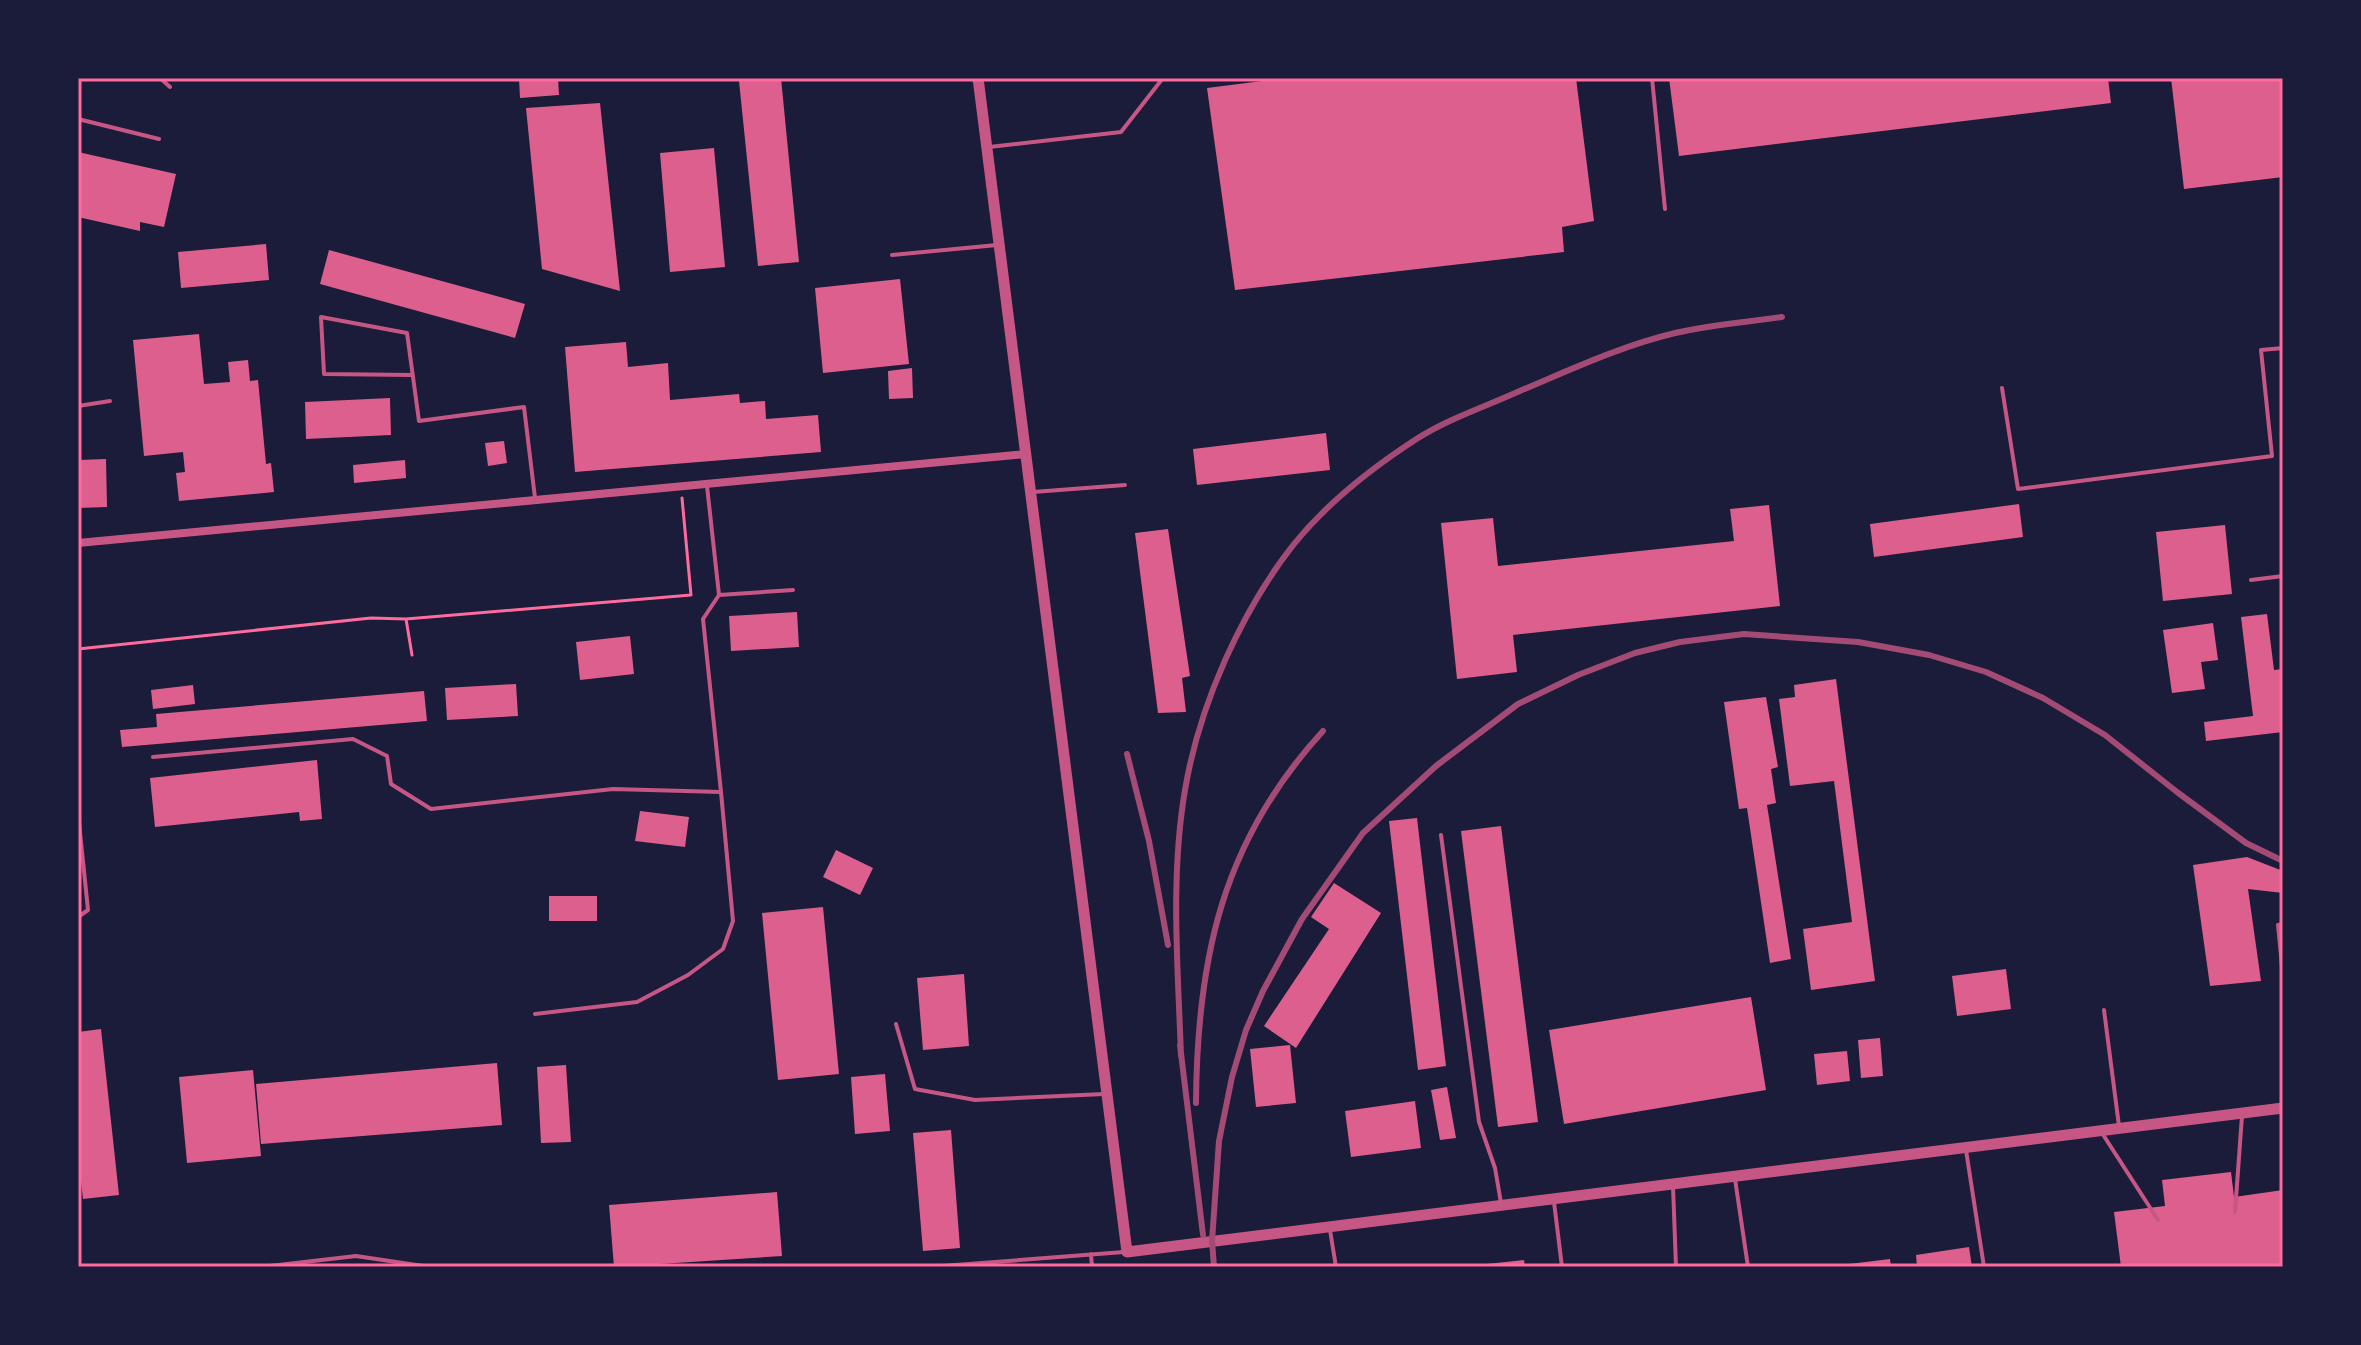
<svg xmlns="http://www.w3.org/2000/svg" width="2361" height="1345" viewBox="0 0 2361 1345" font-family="Montserrat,sans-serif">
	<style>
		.building { fill: #dd5f8e }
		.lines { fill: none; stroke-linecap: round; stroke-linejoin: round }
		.path { stroke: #ff6b9d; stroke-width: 3 }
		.service { stroke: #c65784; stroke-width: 4 }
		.minor { stroke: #c65784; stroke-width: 8 }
		.tertiary { stroke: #c65784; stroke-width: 11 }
		.rail { stroke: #a44b75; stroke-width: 6 }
		.neatline { fill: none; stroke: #ff6b9d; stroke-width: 3 }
	</style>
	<rect width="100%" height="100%" fill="#1b1b3a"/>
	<!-- building -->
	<path class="building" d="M519,78H558L559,95L520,98Z
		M781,78L799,262L758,266L739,81Z
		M1285,78H1576L1594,221L1562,227L1564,252L1235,290L1207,88Z
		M1669,78H2108L2111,103L1679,156Z
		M2171,78H2283V177L2184,189Z
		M600,103L620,291L542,269L526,108Z
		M714,148L725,267L670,272L660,153Z
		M78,152L176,174L164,227L140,222V231L78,217Z
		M266,244L269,280L181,288L178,252Z
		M329,250L525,304L515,338L320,284Z
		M900,279L909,364L823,373L815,288Z
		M199,334L204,384L230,382L228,362L248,360L250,381L258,380L266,464L271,463L274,492L179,501L176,473L185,472L183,452L144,456L133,340Z
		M626,342L628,367L668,363L670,400L739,394L740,403L765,401L766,419L818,415L821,452L575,472L565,347Z
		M912,368L913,398L889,399L888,371Z
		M390,398L391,435L306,439L305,402Z
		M1326,433L1330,470L1197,485L1193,449Z
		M504,441L507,463L488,466L485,443Z
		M106,459L107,507L78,508V460Z
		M405,460L406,478L354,483L353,465Z
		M2019,504L2023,537L1874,557L1870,524Z
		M1769,505L1780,606L1513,635L1517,672L1457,679L1441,523L1493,518L1498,566L1734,541L1730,509Z
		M2225,525L2232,594L2163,601L2156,532Z
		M1168,529L1190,676L1182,678L1186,712L1158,713L1135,533Z
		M797,612L799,647L731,651L729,616Z
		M2267,614L2274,670L2283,669V732L2206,741L2204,722L2253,716L2241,617Z
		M2213,623L2218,660L2201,662L2205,689L2172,693L2163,630Z
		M630,636L634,674L580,680L576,642Z
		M1836,679L1875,981L1811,990L1803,929L1852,922L1834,781L1790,786L1779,699L1795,697L1794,685Z
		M516,684L518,716L447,720L445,688Z
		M193,685L195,704L153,709L151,690Z
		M424,691L427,721L122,747L120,730L157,727L156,714Z
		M1766,697L1778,767L1771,769L1776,803L1767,805L1791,959L1770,963L1747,808L1739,809L1724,702Z
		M317,760L322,819L300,821L299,812L155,827L150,778Z
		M640,811L689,817L685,847L635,841Z
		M1417,818L1446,1066L1418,1070L1389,821Z
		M1501,826L1538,1122L1498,1127L1461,831Z
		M836,850L873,868L860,895L823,877Z
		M2247,857L2283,871V893L2248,889L2261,981L2210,986L2193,865Z
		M1334,883L1381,913L1296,1048L1264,1026L1329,929L1311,917Z
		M549,896H597V921H549Z
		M823,907L839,1074L778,1080L762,913Z
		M2006,969L2011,1009L1957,1016L1952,976Z
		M964,974L969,1046L923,1050L917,978Z
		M1751,997L1766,1090L1564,1124L1549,1030Z
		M101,1029L119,1195L83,1199L78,1156V1032Z
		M1880,1038L1883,1076L1861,1078L1858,1040Z
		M1290,1045L1296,1103L1256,1107L1250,1049Z
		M1847,1051L1850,1081L1817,1085L1814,1054Z
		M497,1063L502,1125L261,1144L256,1084Z
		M566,1065L571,1142L541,1143L537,1067Z
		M253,1070L261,1156L187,1163L179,1077Z
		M885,1074L890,1131L855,1134L851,1077Z
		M1447,1087L1456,1138L1440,1140L1431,1090Z
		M1415,1101L1421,1148L1351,1157L1345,1111Z
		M951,1130L960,1248L923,1251L913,1133Z
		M2231,1172L2234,1197L2283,1190V1267H2121L2114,1212L2165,1206L2162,1180Z
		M777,1192L782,1256L614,1267L609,1205Z
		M1969,1247L1972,1267H1917L1916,1255Z
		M1890,1259L1891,1267H1849V1264Z
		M1524,1260L1525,1267H1478V1265Z"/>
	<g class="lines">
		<!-- path -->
		<path class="path" d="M78,649L371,618L406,619
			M412,655L406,619L691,595L682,498"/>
		<!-- service -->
		<path class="service" d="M160,78L170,87
			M1652,78L1665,209
			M78,119L159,139
			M989,147L1121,132L1163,78
			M892,255L997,245
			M413,375L324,374L321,317L407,333L419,421L524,407L535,498
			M2002,388L2018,489L2272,456L2261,350L2283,348
			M78,406L110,401
			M707,486L719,595L793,590
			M1033,492L1125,485
			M2251,580L2283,576
			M153,757L353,739L387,756L391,784L431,809L613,789L721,792L703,619L719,595
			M78,813L88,910L78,917
			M1441,835L1479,1122L1495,1168L1501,1203
			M2283,924L2278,925L2283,976
			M2104,1010L2119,1126
			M535,1014L637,1002L688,975L723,949L733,921L721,792
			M896,1024L915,1089L975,1100L1104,1094
			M2102,1133L2158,1220
			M1966,1150L1984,1267
			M1735,1179L1748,1267
			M1673,1186L1676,1267
			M1554,1202L1562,1267
			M2235,1212L2242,1116
			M1330,1230L1336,1267
			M1091,1254L1092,1267
			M261,1267L356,1256L430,1267
			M929,1267L1124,1252"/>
		<!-- minor -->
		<path class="minor" d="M78,543L1026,454"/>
		<!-- tertiary -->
		<path class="tertiary" d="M978,78L1127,1252L2283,1108"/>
		<!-- rail -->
		<path class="rail" d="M1127,754L1149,841L1168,945
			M1180,1045L1203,1235
			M1181,1056C1178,968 1170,878 1185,790C1199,706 1241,611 1294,544C1328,502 1373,467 1418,438C1450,418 1487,406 1522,390C1572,369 1621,346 1675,333C1709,325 1747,322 1782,317
			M1196,1103C1197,959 1222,841 1323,731
			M1214,1267L1212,1241L1219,1141L1232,1077L1246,1030L1263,991L1302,919L1363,833L1436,766L1518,704L1578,675L1635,653L1680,642L1744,634L1858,642L1929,655L1986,672L2043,698L2105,735L2177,792L2246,843L2283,861"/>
	</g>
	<!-- border -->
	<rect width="2361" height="1345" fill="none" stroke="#1b1b3a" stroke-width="160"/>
	<rect x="80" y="80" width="2201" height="1185" class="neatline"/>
</svg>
